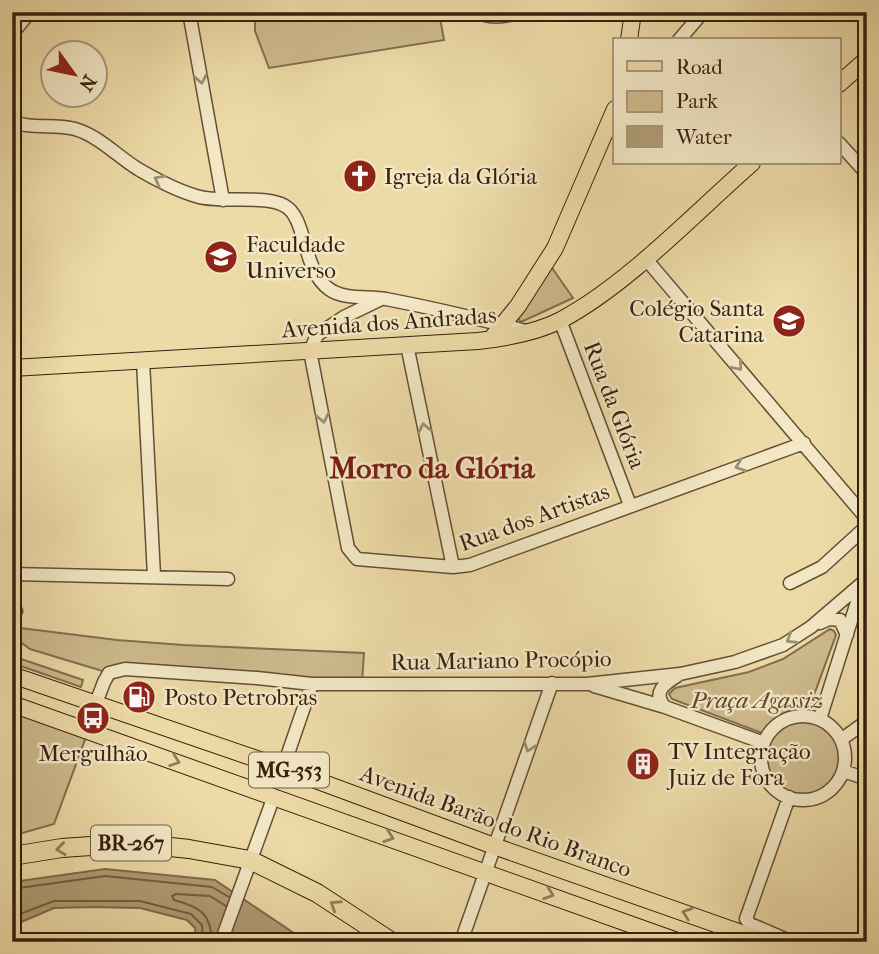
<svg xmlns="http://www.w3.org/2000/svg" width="879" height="954" viewBox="0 0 879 954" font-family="'IM FELL French Canon',serif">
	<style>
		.green { fill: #cebb8d; stroke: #826e4e; stroke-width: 2 }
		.water { fill: #af9b73; stroke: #7f6a4b; stroke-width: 2 }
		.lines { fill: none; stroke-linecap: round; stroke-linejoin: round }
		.shore { stroke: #735e41; stroke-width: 2 }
		.minor-casing { stroke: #644f35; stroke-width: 15 }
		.major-casing { stroke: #37200f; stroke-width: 18 }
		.highway-casing { stroke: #37200f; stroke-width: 20 }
		.minor { stroke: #f3e8c6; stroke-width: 12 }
		.major { stroke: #eddba7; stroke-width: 16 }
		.highway { stroke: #eddba7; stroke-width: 18 }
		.oneway { stroke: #9e8e74 }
		.oneway2 { stroke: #927e5b }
		.labels { text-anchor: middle; stroke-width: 5; stroke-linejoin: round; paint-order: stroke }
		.shield { fill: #f3e8c6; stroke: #6f5c46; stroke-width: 2 }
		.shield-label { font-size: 21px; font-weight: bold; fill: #37200f }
		.poi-label { font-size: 23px; fill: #37200f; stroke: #f3e8c6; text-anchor: start }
		.street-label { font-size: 23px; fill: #37200f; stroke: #f3e8c6 }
		.park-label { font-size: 23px; font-style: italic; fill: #5d472e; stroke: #f3e8c6 }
		.district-label { font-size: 30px; font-weight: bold; fill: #7a1f14; stroke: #f3e8c6 }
	</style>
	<rect width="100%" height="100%" fill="#eddba7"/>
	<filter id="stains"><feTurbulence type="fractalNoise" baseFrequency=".00286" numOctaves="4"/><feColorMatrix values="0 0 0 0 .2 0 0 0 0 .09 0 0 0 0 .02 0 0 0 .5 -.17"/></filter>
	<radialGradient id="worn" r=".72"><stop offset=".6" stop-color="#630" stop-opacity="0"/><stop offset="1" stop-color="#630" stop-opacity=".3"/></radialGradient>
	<!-- green -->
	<path class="green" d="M255,12H439L444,40L269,68L255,31Z
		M550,265L573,298L521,322L517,317Z
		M12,627L117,640L183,645L364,653L362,683L109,673L30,649L19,641L21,659L83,680L81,687L12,663Z
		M830,629L834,631L836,635L807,714L790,716C863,703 861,812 798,804C786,802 774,797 766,787C754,771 756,753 763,736L762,733L672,699L669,694L675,688L749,672L783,659Z
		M12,712L86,737L54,824L12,836Z"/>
	<!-- water -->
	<path class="water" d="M105,869L215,880L307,942L196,939L195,928L187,920L140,908L94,907L54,908L12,926V882Z"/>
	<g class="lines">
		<!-- shore -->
		<path class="shore" d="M12,889L105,876L212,887L229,897
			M12,917L54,901H140L191,914L202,925L203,942
			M212,942C211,913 200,907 174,900L172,896L176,894L210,896L226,906"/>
		<defs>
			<path id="minor" d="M189,12L223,200
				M476,12C490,18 504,18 519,12
				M12,34L30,12
				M679,40L703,12
				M12,121C31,130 54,123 75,129C99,136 117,156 138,169C155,179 176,190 196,196C221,204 265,194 285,206C307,218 302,270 329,289C344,300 368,296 386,299C433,308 480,319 526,331
				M839,143L867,174
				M645,258L867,519
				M381,299L344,317L317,335L310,351L348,548L357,559L453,567L470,565L804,443
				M560,320L630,505
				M407,345L453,567
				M143,361L154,576
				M12,551L13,573
				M12,574L228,579
				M790,583L822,567L867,526
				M12,609L16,611
				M820,623L829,619L840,620L847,635
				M594,686L665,707L764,743
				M96,703L104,682L109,673L125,669L257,678L312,684H587L680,674L735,662L783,645L811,627L867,579
				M665,707C652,693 664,684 677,676
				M761 758a42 42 0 1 1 84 0a42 42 0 1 1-84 0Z
				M820,719L863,583
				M842,739L867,721
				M283,768L312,684
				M843,771L867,779
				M789,797L746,919L750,924L792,942
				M221,942L274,796
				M461,942L552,683"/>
			<path id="major" d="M629,40L633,12
				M839,84L867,59
				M491,339L518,306L555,248L615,109
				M12,368L478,341C505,338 536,333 561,320C627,285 695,213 752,163
				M12,675L283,768L494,846L767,942
				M12,704L680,942"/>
			<path id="highway" d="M12,856L62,848L134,843L189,849L250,860L317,893L392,942"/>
		</defs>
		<!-- minor casing -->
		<use href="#minor" class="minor-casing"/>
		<!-- major casing -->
		<use href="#major" class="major-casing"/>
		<!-- highway casing -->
		<use href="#highway" class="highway-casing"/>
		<!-- minor -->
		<use href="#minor" class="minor"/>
		<!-- major -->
		<use href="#major" class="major"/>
		<!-- highway -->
		<use href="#highway" class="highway"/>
	</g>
	<!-- one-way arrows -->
	<defs><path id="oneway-chevron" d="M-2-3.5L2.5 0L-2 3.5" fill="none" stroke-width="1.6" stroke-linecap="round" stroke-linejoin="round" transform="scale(1.75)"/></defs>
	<g class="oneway">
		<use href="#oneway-chevron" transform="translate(201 79) rotate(80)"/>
		<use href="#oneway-chevron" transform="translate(159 180) rotate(-152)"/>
		<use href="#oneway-chevron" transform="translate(738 366) rotate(49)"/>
		<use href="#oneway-chevron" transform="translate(323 418) rotate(79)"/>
		<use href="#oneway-chevron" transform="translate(424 428) rotate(-102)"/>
		<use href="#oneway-chevron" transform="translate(740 466) rotate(160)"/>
		<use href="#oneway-chevron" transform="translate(791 639) rotate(149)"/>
		<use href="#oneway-chevron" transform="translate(529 747) rotate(110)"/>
	</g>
	<g class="oneway2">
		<use href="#oneway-chevron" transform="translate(175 761) rotate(20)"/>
		<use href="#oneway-chevron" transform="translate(389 837) rotate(19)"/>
		<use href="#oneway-chevron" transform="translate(61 849) rotate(173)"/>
		<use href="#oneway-chevron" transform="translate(549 894) rotate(20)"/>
		<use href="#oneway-chevron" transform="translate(335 905) rotate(-147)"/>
		<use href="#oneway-chevron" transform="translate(687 913) rotate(-161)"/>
	</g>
	<!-- icons -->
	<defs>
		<symbol id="church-disc" viewBox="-11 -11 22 22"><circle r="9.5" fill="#8f2418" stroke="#f3e8c6"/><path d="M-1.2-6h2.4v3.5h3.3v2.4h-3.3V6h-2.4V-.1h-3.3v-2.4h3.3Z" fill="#fff"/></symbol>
		<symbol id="university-disc" viewBox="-11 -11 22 22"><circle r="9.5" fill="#8f2418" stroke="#f3e8c6"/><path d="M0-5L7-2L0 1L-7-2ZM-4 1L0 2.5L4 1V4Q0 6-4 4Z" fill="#fff"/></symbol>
		<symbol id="school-disc" viewBox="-11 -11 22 22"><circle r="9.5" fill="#8f2418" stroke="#f3e8c6"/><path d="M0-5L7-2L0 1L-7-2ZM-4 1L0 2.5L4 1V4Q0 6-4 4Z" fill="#fff"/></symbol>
		<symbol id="fuel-disc" viewBox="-11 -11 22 22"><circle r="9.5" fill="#8f2418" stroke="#f3e8c6"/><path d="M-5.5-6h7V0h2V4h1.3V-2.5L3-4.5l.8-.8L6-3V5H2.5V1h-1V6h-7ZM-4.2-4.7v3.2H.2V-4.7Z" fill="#fff"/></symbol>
		<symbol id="bus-disc" viewBox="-11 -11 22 22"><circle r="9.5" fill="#8f2418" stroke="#f3e8c6"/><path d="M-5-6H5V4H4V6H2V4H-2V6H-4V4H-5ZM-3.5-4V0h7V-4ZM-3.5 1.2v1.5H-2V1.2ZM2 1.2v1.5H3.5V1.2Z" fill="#fff"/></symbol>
		<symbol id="building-disc" viewBox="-11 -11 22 22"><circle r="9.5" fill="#8f2418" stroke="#f3e8c6"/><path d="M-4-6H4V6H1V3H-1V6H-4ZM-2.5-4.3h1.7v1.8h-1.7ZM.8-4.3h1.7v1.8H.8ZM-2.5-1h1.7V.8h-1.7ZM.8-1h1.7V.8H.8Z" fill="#fff"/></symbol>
	</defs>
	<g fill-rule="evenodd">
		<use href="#church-disc" x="341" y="157" width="38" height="38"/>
		<use href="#university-disc" x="202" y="238" width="38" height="38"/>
		<use href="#school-disc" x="770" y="302" width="38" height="38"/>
		<use href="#fuel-disc" x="120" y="678" width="38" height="38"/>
		<use href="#bus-disc" x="74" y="699" width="38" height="38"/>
		<use href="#building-disc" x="624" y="745" width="38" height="38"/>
	</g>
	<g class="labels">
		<!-- shield labels -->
		<g class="shield">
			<rect x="249" y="752.5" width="80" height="35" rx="5"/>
			<rect x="91" y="825.5" width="80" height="35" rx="5"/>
		</g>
		<g class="shield-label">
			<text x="289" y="777">MG-353</text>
			<text x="131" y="850">BR-267</text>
		</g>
		<!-- poi labels -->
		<g class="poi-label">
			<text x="384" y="184">Igreja da Glória</text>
			<text x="246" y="252">Faculdade<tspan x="246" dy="26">Universo</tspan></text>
			<text x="764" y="316" text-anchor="end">Colégio Santa<tspan x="764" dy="26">Catarina</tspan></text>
			<text x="164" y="705">Posto Petrobras</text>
			<text x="668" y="759">TV Integração<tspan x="668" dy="26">Juiz de Fora</tspan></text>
			<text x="93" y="761" text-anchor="middle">Mergulhão</text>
		</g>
		<!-- street labels -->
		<g class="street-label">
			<text transform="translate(389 322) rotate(-4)" y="8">Avenida dos Andradas</text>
			<text transform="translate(615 405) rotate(69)" y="8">Rua da Glória</text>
			<text transform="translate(534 517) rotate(-20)" y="8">Rua dos Artistas</text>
			<text transform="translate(501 660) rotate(-1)" y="8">Rua Mariano Procópio</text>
			<text transform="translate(496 821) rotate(20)" y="8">Avenida Barão do Rio Branco</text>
		</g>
		<!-- park labels -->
		<g class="park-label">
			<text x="757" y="708">Praça Agassiz</text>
		</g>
		<!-- district labels -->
		<g class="district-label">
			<text x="432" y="478">Morro da Glória</text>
		</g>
	</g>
	<!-- margin -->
	<rect width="879" height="954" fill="none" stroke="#eddba7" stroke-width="42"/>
	<rect x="14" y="14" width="851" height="926" fill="none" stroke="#37200f" stroke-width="3.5"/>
	<rect x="21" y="21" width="837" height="912" fill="none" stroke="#37200f" stroke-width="2"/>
	<!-- legend -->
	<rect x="613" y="38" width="228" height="126" fill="#f3e8c6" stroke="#a8987d" stroke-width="2"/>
	<rect x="627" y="61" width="35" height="10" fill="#eddba7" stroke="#a8987d" stroke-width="2"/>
	<text x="676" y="74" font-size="21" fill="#37200f">Road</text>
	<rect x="627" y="91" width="35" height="21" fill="#cebb8d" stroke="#a8987d" stroke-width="2"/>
	<text x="676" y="108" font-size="21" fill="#37200f">Park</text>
	<rect x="627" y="126" width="35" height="21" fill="#af9b73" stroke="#a8987d" stroke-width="2"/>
	<text x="676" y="144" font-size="21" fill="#37200f">Water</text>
	<!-- north arrow -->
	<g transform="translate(74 74) rotate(123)"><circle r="33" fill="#f3e8c6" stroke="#a8987d" stroke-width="2"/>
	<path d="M0-5L12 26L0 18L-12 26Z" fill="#8f2418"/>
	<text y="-10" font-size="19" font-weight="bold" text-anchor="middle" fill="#37200f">N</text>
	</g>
	<rect width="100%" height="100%" filter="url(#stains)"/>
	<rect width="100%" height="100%" fill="url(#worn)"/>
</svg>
